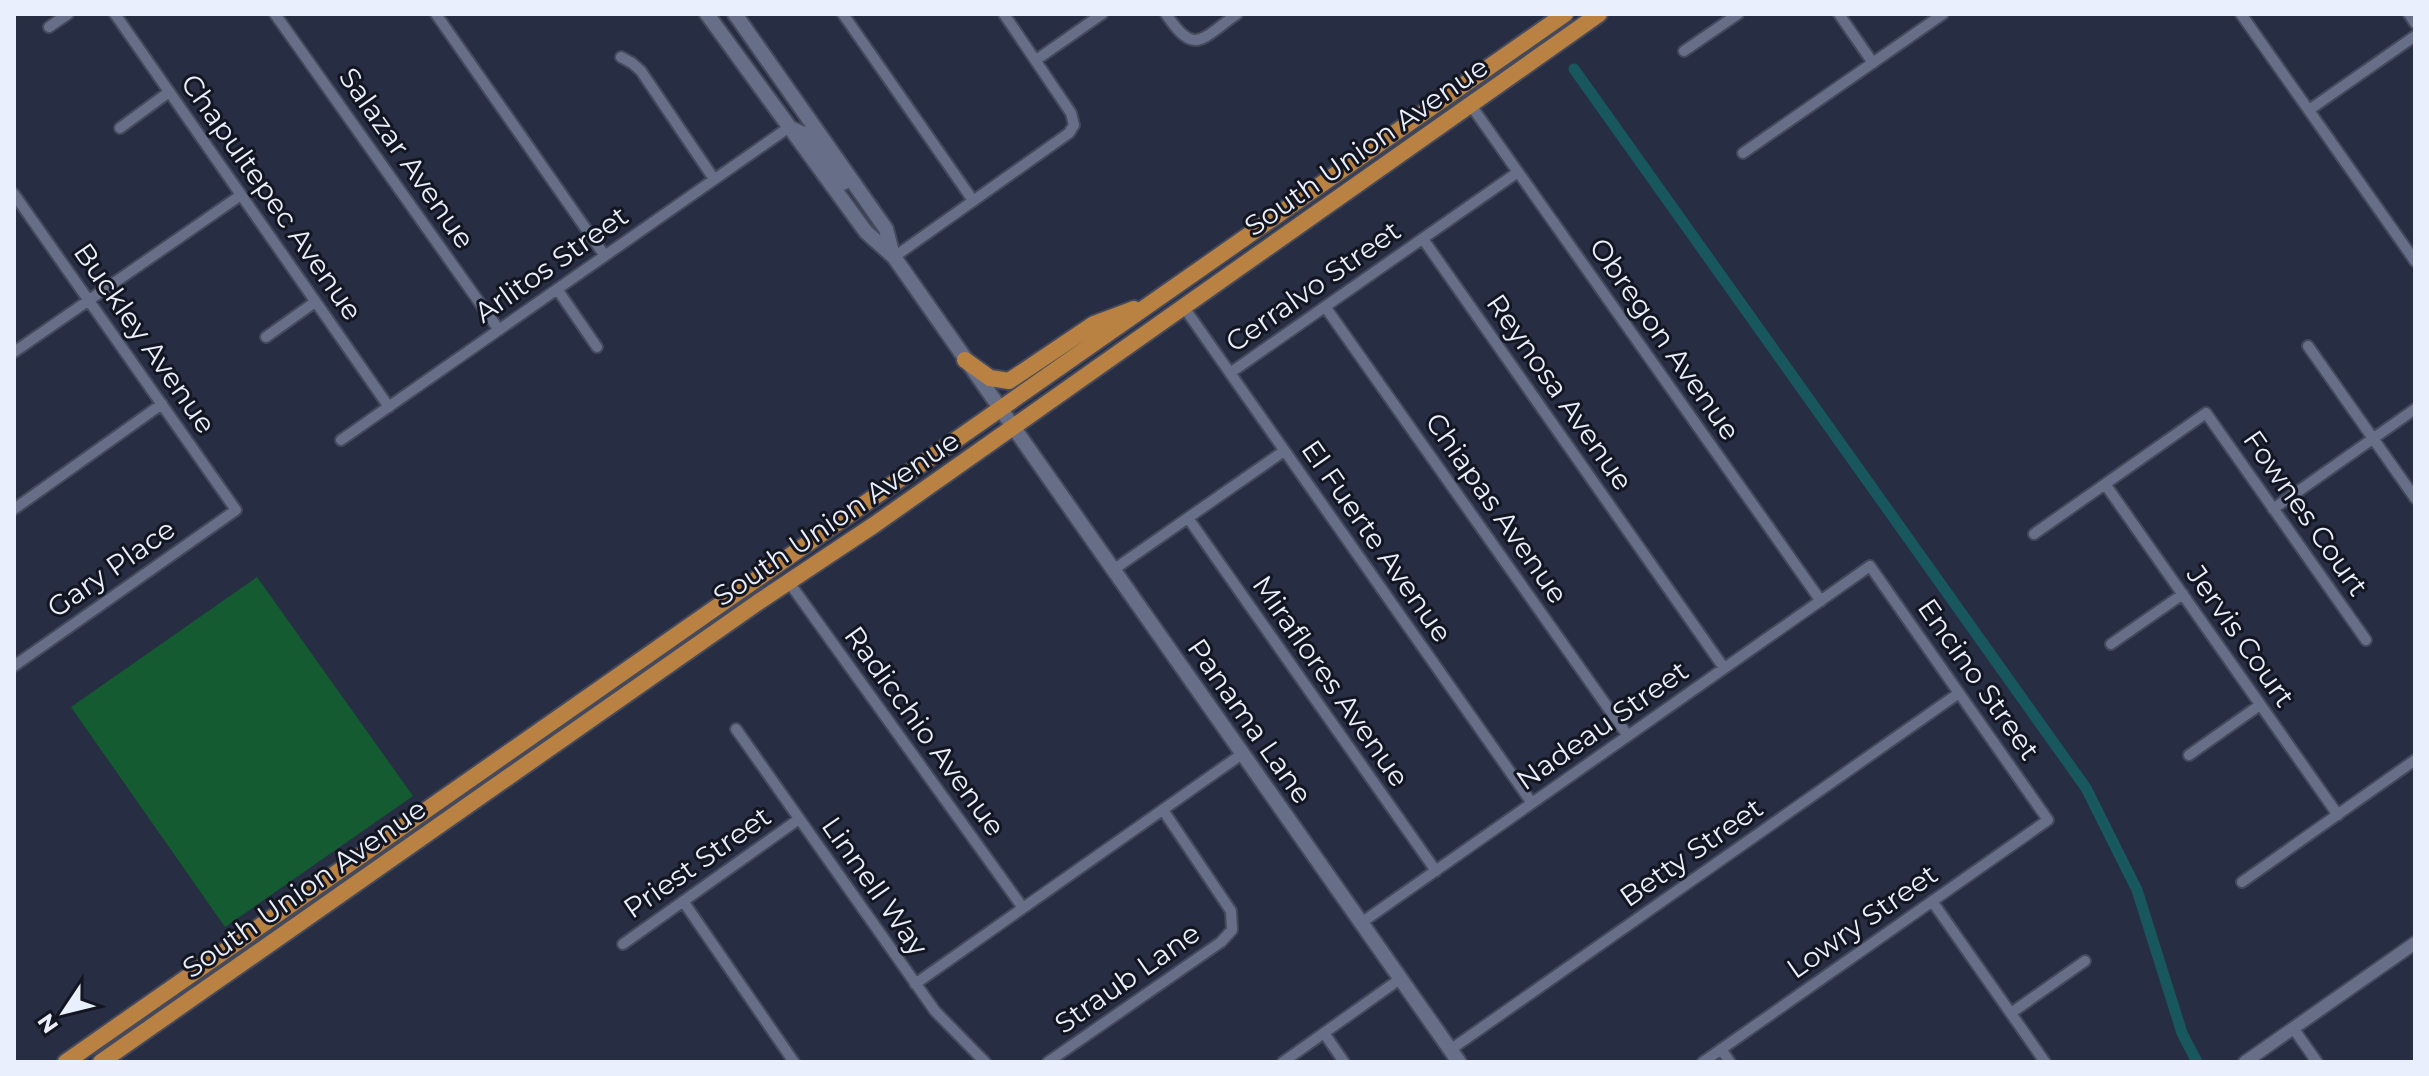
<svg xmlns="http://www.w3.org/2000/svg" width="2429" height="1076" viewBox="0 0 2429 1076" font-family="Montserrat,sans-serif">
	<style>
		.green { fill: #145b31 }
		.lines { fill: none; stroke-linecap: round; stroke-linejoin: round }
		.canal { stroke: #18575d; stroke-width: 11 }
		.minor-casing { stroke: #44495c; stroke-width: 14 }
		.tertiary-casing { stroke: #44495c; stroke-width: 16 }
		.secondary-casing { stroke: #44495c; stroke-width: 18 }
		.primary-casing { stroke: #44495c; stroke-width: 20 }
		.minor { stroke: #676f88; stroke-width: 10 }
		.tertiary { stroke: #676f88; stroke-width: 12 }
		.secondary { stroke: #676f88; stroke-width: 14 }
		.primary { stroke: #ba8242; stroke-width: 16 }
		.labels { text-anchor: middle; stroke-width: 6; stroke-linejoin: round; paint-order: stroke }
		.street-label { font-size: 28px; fill: #eaeffd; stroke: #131620 }
	</style>
	<rect width="100%" height="100%" fill="#272d43"/>
	<!-- green -->
	<path class="green" d="M257,577L413,796L225,927L71,707Z"/>
	<g class="lines">
		<!-- canal -->
		<path class="canal" d="M1574,69L2086,788L2137,890L2182,1033L2197,1062"/>
		<defs>
			<path id="minor" d="M115,14L389,407
				M275,14L499,330
				M436,14L605,256
				M843,14L972,199
				M1166,14C1195,57 1201,39 1237,14
				M1839,14L1873,63
				M2241,14L2415,261
				M2409,14L2415,23
				M49,27L68,14
				M1684,51L1738,14
				M621,57L632,63L641,71L714,179
				M1036,60L1102,14
				M1470,104L1821,601
				M2309,110L2415,36
				M120,128L169,92
				M1743,153L1943,14
				M14,194L236,510L14,666
				M1423,239L1724,668
				M894,257L1069,133L1074,125L1071,113L1004,14
				M557,289L597,347
				M1183,306L1532,803
				M1326,308L1628,736
				M266,337L315,302
				M2308,346L2415,498
				M14,352L241,195
				M1230,373L1518,172
				M341,440L788,128
				M2105,484L2338,815
				M14,509L162,404
				M2273,509L2415,409
				M1188,518L1436,871
				M2034,534L2206,413L2366,640
				M1113,570L1284,451
				M788,581L1023,908
				M2111,644L2183,594
				M736,729L935,1011L985,1062
				M2189,755L2260,705
				M2242,882L2415,760
				M683,901L794,1062
				M1932,901L2045,1062
				M1361,923L1870,566L2048,820L1703,1062
				M623,944L799,819
				M915,984L1242,754
				M2011,1013L2085,961
				M2293,1028L2317,1062
				M1324,1033L1344,1062
				M1721,1049L1730,1062
				M1450,1050L1959,693
				M1048,1062L1221,942L1232,930L1231,911L1163,810
				M1283,1062L1400,979"/>
			<path id="tertiary" d="M2245,1062L2415,943"/>
			<path id="secondary" d="M707,14L866,232L894,257L1459,1062
				M735,14L886,229L893,256
				M790,128L806,135L843,183"/>
			<path id="primary" d="M965,360L990,378L1009,381L1094,324L1134,309
				M66,1062L1565,14
				M101,1062L757,603L874,525L1599,14"/>
		</defs>
		<!-- minor casing -->
		<use href="#minor" class="minor-casing"/>
		<!-- tertiary casing -->
		<use href="#tertiary" class="tertiary-casing"/>
		<!-- secondary casing -->
		<use href="#secondary" class="secondary-casing"/>
		<!-- primary casing -->
		<use href="#primary" class="primary-casing"/>
		<!-- minor -->
		<use href="#minor" class="minor"/>
		<!-- tertiary -->
		<use href="#tertiary" class="tertiary"/>
		<!-- secondary -->
		<use href="#secondary" class="secondary"/>
		<!-- primary -->
		<use href="#primary" class="primary"/>
	</g>
	<g class="labels">
		<!-- street labels -->
		<g class="street-label">
			<text transform="translate(1366 146) rotate(-35)" y="10">South Union Avenue</text>
			<text transform="translate(407 158) rotate(55)" y="10">Salazar Avenue</text>
			<text transform="translate(272 197) rotate(55)" y="10">Chapultepec Avenue</text>
			<text transform="translate(551 264) rotate(-35)" y="10">Arlitos Street</text>
			<text transform="translate(1313 286) rotate(-35)" y="10">Cerralvo Street</text>
			<text transform="translate(145 338) rotate(55)" y="10">Buckley Avenue</text>
			<text transform="translate(1665 339) rotate(55)" y="10">Obregon Avenue</text>
			<text transform="translate(1560 392) rotate(55)" y="10">Reynosa Avenue</text>
			<text transform="translate(1497 508) rotate(55)" y="10">Chiapas Avenue</text>
			<text transform="translate(2306 513) rotate(55)" y="10">Fownes Court</text>
			<text transform="translate(836 518) rotate(-34)" y="10">South Union Avenue</text>
			<text transform="translate(1377 541) rotate(55)" y="10">El Fuerte Avenue</text>
			<text transform="translate(111 568) rotate(-35)" y="10">Gary Place</text>
			<text transform="translate(2241 636) rotate(55)" y="10">Jervis Court</text>
			<text transform="translate(1979 679) rotate(55)" y="10">Encino Street</text>
			<text transform="translate(1331 681) rotate(55)" y="10">Miraflores Avenue</text>
			<text transform="translate(1250 721) rotate(55)" y="10">Panama Lane</text>
			<text transform="translate(1602 725) rotate(-35)" y="10">Nadeau Street</text>
			<text transform="translate(925 731) rotate(54)" y="10">Radicchio Avenue</text>
			<text transform="translate(1691 852) rotate(-35)" y="10">Betty Street</text>
			<text transform="translate(697 862) rotate(-35)" y="10">Priest Street</text>
			<text transform="translate(875 886) rotate(55)" y="10">Linnell Way</text>
			<text transform="translate(304 888) rotate(-35)" y="10">South Union Avenue</text>
			<text transform="translate(1862 921) rotate(-35)" y="10">Lowry Street</text>
			<text transform="translate(1127 978) rotate(-35)" y="10">Straub Lane</text>
		</g>
	</g>
	<!-- border -->
	<rect width="2429" height="1076" fill="none" stroke="#eaeffd" stroke-width="32"/>
	<!-- north arrow -->
	<g transform="translate(64 1012) rotate(235)" stroke="#131620" stroke-width="6" paint-order="stroke">
	<path d="M0-6L14 30L0 20L-14 30Z" fill="#eaeffd"/>
	<text y="-12" font-size="22" font-weight="bold" text-anchor="middle" fill="#eaeffd">N</text>
	</g>
</svg>
